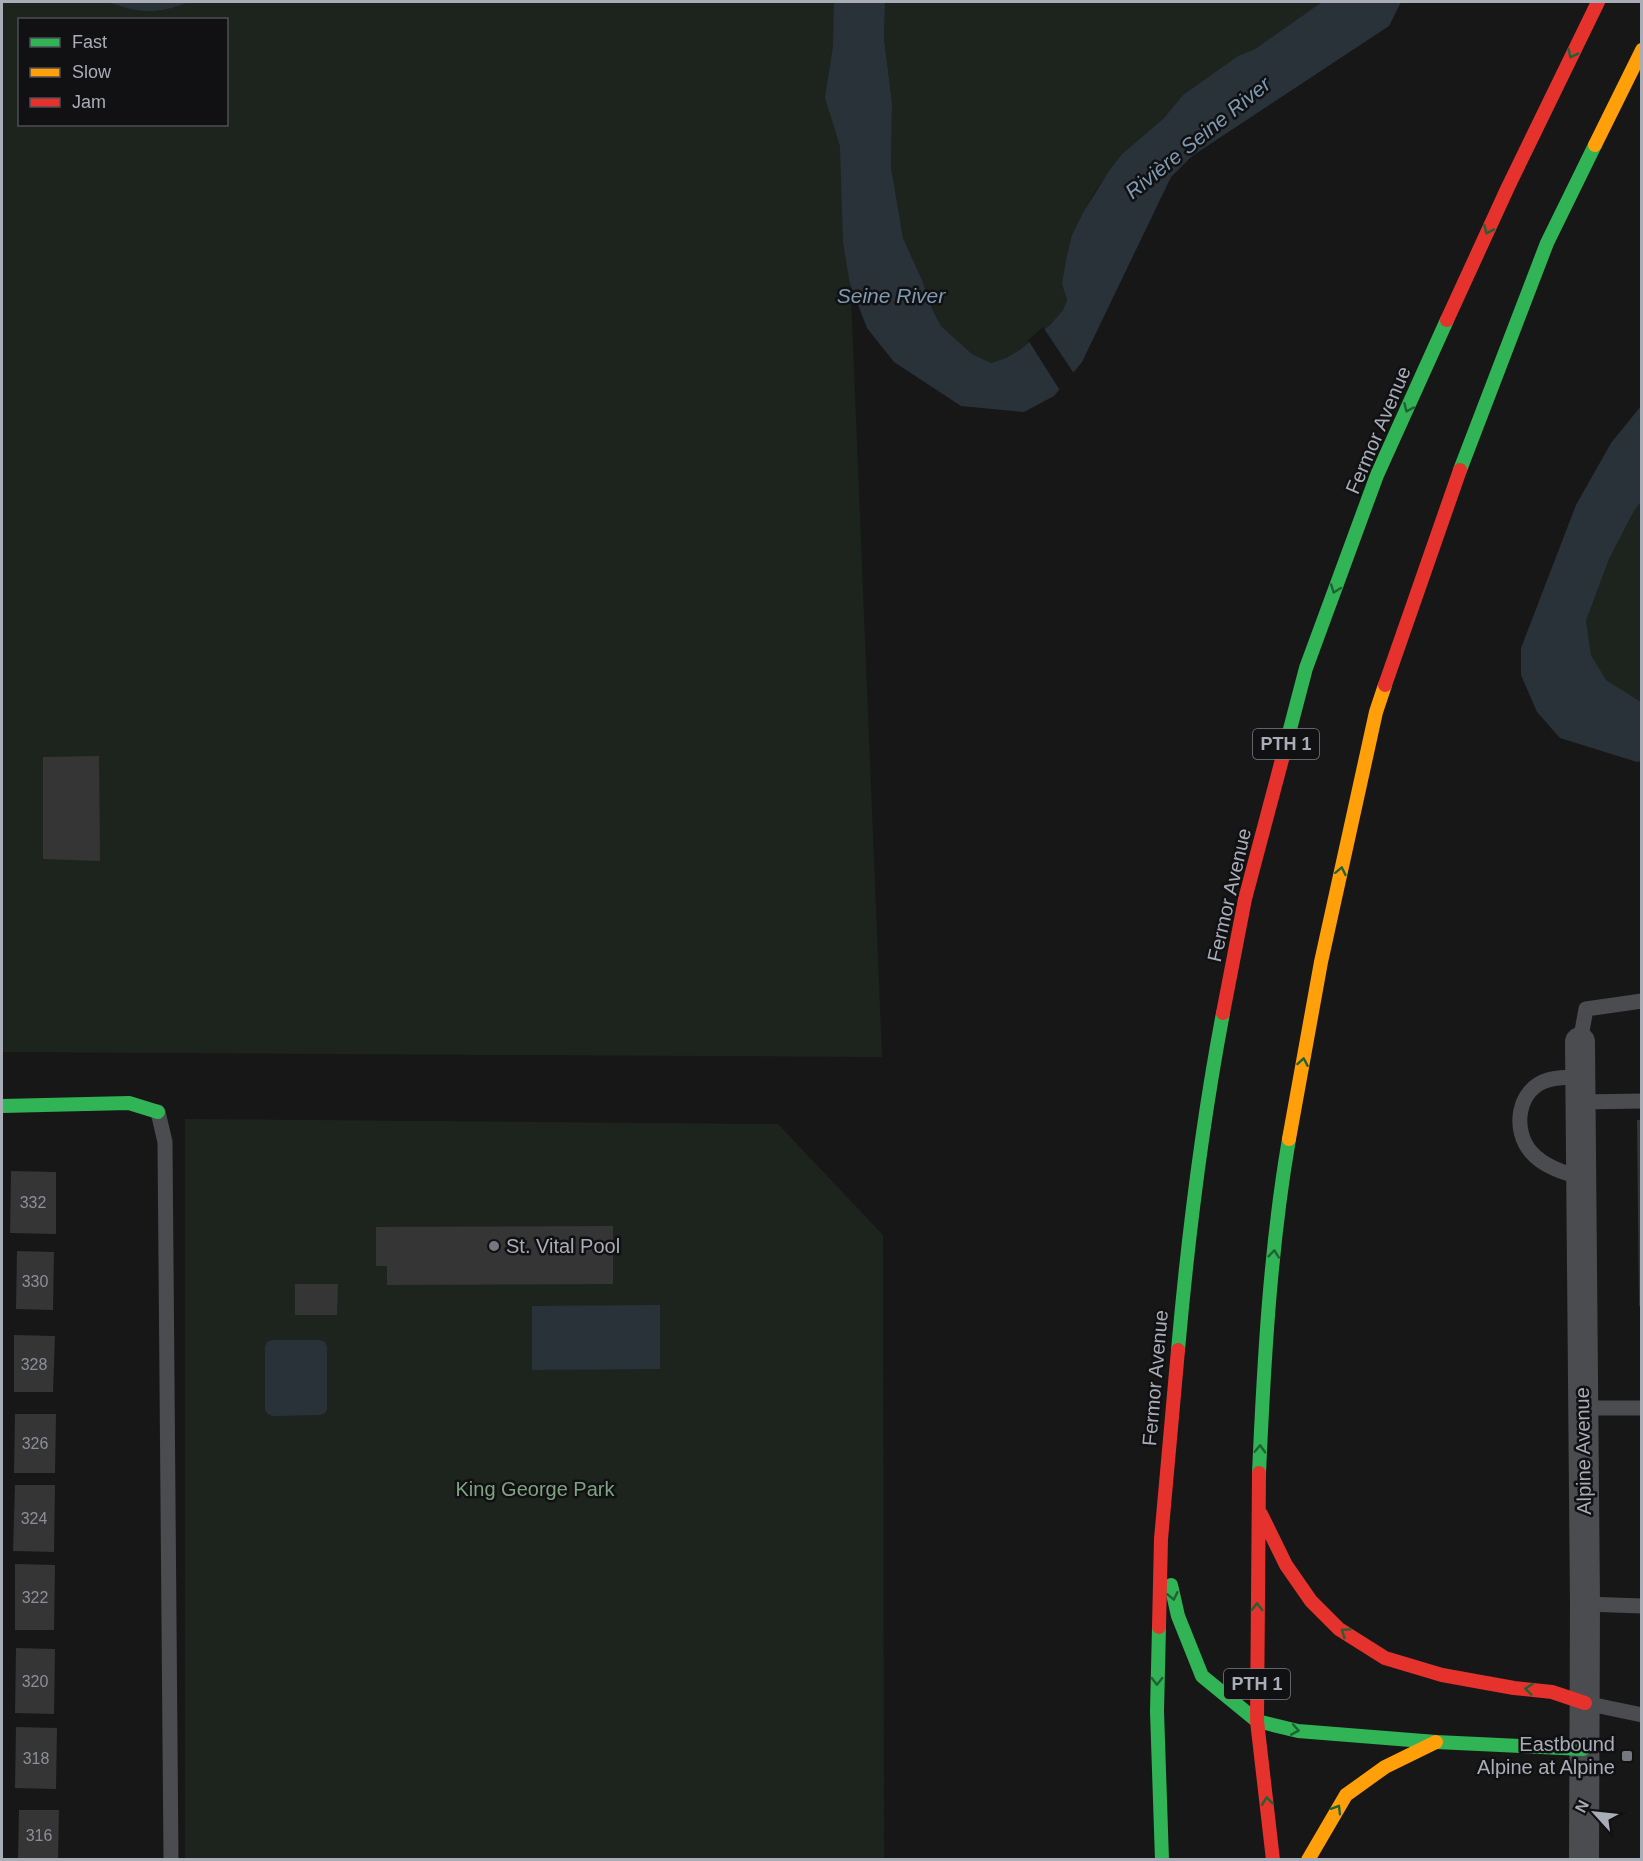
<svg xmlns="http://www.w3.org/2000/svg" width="1643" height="1861" viewBox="0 0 1643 1861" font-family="Helvetica,sans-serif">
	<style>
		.green { fill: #1d241e; fill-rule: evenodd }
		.water { fill: #2a3239 }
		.pier { fill: #171717 }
		.building { fill: #353536 }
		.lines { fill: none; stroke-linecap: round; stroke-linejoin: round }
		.lane { stroke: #4b4c50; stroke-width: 15 }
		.street { stroke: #4b4c50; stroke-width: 30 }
		.fast { stroke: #30b455; stroke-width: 14 }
		.slow { stroke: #ff9f0a; stroke-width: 14 }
		.jam { stroke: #e5322d; stroke-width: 14 }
		.oneway { stroke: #206234 }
		.poi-dot { fill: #757880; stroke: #111113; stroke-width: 2 }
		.labels { text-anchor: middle; stroke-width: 5; stroke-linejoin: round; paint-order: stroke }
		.number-label { font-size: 16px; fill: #8b8f98 }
		.shield { fill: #111113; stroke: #7b7e86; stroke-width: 1.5 }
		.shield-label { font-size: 18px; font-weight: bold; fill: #a8adb8 }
		.street-label { font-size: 20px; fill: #a8adb8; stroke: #111113 }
		.poi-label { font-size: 20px; fill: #a8adb8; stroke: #111113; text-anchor: start }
		.park-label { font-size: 20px; fill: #7fa381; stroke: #111113 }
		.water-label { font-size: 21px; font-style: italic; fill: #7f9bb3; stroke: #111113 }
	</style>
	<rect width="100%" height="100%" fill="#171717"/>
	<!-- green -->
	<path class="green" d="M2,2H839L882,1057L2,1052ZM20,20H226V124H20Z
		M885,2H1322L1255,49L1238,56L1183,95L1164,118L1122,154L1094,193L1072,235L1062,284L1067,300L1063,310L1050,325L1021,349L1006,358L991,363L972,354L941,326L933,311L922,280L903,238L891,167L892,103L884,39Z
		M1641,502V702L1606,681L1591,655L1586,621L1609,559L1634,511Z
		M185,1119L778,1124L883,1235L884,1859L185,1860Z"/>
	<!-- water -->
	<path class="water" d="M108,2H188C158,15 139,13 108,2Z
		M834,2H885L884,39L892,103L891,167L903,238L922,280L933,311L941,326L972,354L991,363L1006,358L1021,349L1050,325L1063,310L1067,300L1062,284L1066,260L1072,235L1084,211L1109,171L1122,154L1164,118L1183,95L1238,56L1255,49L1322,2H1401L1389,26L1192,156L1171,177L1082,362L1054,396L1024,412L961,406L894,362L867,328L850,284L843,242L840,146L825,98L833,46Z
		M1641,406V502L1634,511L1609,559L1586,621L1591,655L1606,680L1641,702V761L1637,762L1560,738L1537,712L1521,675V648L1576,505L1611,443Z
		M660,1305V1369L532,1370V1306Z
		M272,1340H320L325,1342L327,1347V1409L325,1413L320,1415L272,1416L267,1413L265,1409V1347L267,1342Z"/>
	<!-- pier -->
	<path class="pier" d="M1043,327L1075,375L1061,392L1028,340Z"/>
	<!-- building -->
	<path class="building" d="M99,756L100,861L43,859V757Z
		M1637,1120H1642V1306H1639Z
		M11,1171L56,1172V1234L10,1233Z
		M613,1226V1284L387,1285V1266H376V1227Z
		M17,1251L54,1252L53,1310L16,1309Z
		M295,1284H338L337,1315H295Z
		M14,1335L55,1336L53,1392H14Z
		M15,1414H56L55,1473H14Z
		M15,1485H55L54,1552L13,1551Z
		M15,1564L55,1565L54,1630H15Z
		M16,1648L55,1649L54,1714L15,1713Z
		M16,1727L57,1728L56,1789L15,1788Z
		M19,1810H59L58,1860H18Z"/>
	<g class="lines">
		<!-- lane -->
		<path class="lane" d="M1580,1042L1586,1009L1642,1001
			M1580,1077C1569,1077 1558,1077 1548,1080C1517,1089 1512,1130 1531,1152C1542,1165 1564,1174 1580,1176
			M1580,1102L1642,1101
			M158,1112L165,1142L171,1860
			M1582,1408H1642
			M1585,1604L1642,1606
			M1585,1703L1642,1715"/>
		<!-- street -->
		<path class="street" d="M1580,1042L1585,1604L1584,1860"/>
		<!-- fast -->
		<path class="fast" d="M1460,470L1547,243L1595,145
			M1284,752L1306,668L1377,475L1447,320
			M2,1106L129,1103L158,1112
			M1178,1350C1188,1237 1202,1124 1223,1013
			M1259,1473C1264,1362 1270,1249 1289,1139
			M1171,1585L1178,1616L1202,1676L1257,1721L1298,1731L1436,1742L1583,1749
			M1159,1627L1157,1711L1162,1860"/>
		<!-- slow -->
		<path class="slow" d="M1595,145L1642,50
			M1289,1139L1321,962L1376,712L1385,685
			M1308,1860L1346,1795L1385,1767L1436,1742"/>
		<!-- jam -->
		<path class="jam" d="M1447,320L1508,187L1598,2
			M1385,685L1460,470
			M1223,1013L1245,899L1284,752
			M1259,1473L1257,1721L1273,1860
			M1261,1514L1286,1565L1311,1601L1339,1629L1385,1658L1442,1675L1514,1688L1552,1692L1585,1703
			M1159,1627L1161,1539L1178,1350"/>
	</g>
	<!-- one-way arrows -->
	<defs><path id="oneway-chevron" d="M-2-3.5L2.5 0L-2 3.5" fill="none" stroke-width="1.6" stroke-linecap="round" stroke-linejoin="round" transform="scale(1.5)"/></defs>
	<g class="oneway">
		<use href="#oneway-chevron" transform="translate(1572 54) rotate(116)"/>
		<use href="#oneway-chevron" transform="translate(1488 230) rotate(114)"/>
		<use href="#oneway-chevron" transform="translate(1408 408) rotate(114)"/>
		<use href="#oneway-chevron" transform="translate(1335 589) rotate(110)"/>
		<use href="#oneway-chevron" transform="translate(1341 871) rotate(-78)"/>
		<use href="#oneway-chevron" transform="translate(1303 1062) rotate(-80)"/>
		<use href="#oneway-chevron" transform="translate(1274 1254) rotate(-84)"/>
		<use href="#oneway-chevron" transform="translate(1260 1449) rotate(-88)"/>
		<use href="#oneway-chevron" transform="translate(1173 1596) rotate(78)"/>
		<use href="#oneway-chevron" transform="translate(1257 1607) rotate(-90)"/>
		<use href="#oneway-chevron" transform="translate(1345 1632) rotate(-146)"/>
		<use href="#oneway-chevron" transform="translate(1157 1681) rotate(91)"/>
		<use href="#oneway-chevron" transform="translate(1529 1689) rotate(-174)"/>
		<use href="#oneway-chevron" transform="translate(1295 1730) rotate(10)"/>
		<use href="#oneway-chevron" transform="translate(1267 1801) rotate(-97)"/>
		<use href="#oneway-chevron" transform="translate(1337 1809) rotate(-59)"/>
	</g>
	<!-- markers -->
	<g class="poi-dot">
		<circle cx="494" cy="1246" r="6"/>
		<rect x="1621" y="1750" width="12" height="12" rx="3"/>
	</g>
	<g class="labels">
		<!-- number labels -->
		<g class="number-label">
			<text x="33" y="1208">332</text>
			<text x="35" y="1287">330</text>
			<text x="34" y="1370">328</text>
			<text x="35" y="1449">326</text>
			<text x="34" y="1524">324</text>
			<text x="35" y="1603">322</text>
			<text x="35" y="1687">320</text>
			<text x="36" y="1764">318</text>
			<text x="39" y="1841">316</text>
		</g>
		<!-- shield labels -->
		<g class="shield">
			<rect x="1253" y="729" width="66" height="30" rx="4.5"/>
			<rect x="1224" y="1669" width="66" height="30" rx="4.5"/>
		</g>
		<g class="shield-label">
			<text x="1286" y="750">PTH 1</text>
			<text x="1257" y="1690">PTH 1</text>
		</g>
		<!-- street labels -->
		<g class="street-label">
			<text transform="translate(1378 430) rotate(-67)" y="7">Fermor Avenue</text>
			<text transform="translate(1229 895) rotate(-77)" y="7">Fermor Avenue</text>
			<text transform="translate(1155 1378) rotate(-85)" y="7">Fermor Avenue</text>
			<text transform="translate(1583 1451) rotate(-91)" y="7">Alpine Avenue</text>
		</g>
		<!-- poi labels -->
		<g class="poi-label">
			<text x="506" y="1253">St. Vital Pool</text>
			<text x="1615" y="1751" text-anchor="end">Eastbound<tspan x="1615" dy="23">Alpine at Alpine</tspan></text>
		</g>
		<!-- park labels -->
		<g class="park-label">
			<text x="535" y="1496">King George Park</text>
		</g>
		<!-- water labels -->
		<g class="water-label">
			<text transform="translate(1198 138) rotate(-39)" y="7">Rivière Seine River</text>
			<text x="891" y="303">Seine River</text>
		</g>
	</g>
	<!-- border -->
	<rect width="1643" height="1861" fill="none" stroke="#a8adb8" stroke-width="6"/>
	<!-- legend -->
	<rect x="18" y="18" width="210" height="108" fill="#111113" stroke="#4d4f55" stroke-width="1.5"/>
	<rect x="30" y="38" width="30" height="9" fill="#30b455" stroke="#4d4f55" stroke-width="1.5"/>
	<text x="72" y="48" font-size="18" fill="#a8adb8">Fast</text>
	<rect x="30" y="68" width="30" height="9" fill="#ff9f0a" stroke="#4d4f55" stroke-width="1.5"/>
	<text x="72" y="78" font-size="18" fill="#a8adb8">Slow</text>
	<rect x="30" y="98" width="30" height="9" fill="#e5322d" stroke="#4d4f55" stroke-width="1.5"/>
	<text x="72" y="108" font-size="18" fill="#a8adb8">Jam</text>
	<!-- north arrow -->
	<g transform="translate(1595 1813) rotate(297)" stroke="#111113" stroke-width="4.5" paint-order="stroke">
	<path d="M0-4.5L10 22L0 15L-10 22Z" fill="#a8adb8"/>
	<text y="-9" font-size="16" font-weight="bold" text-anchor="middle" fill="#a8adb8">N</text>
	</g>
</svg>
